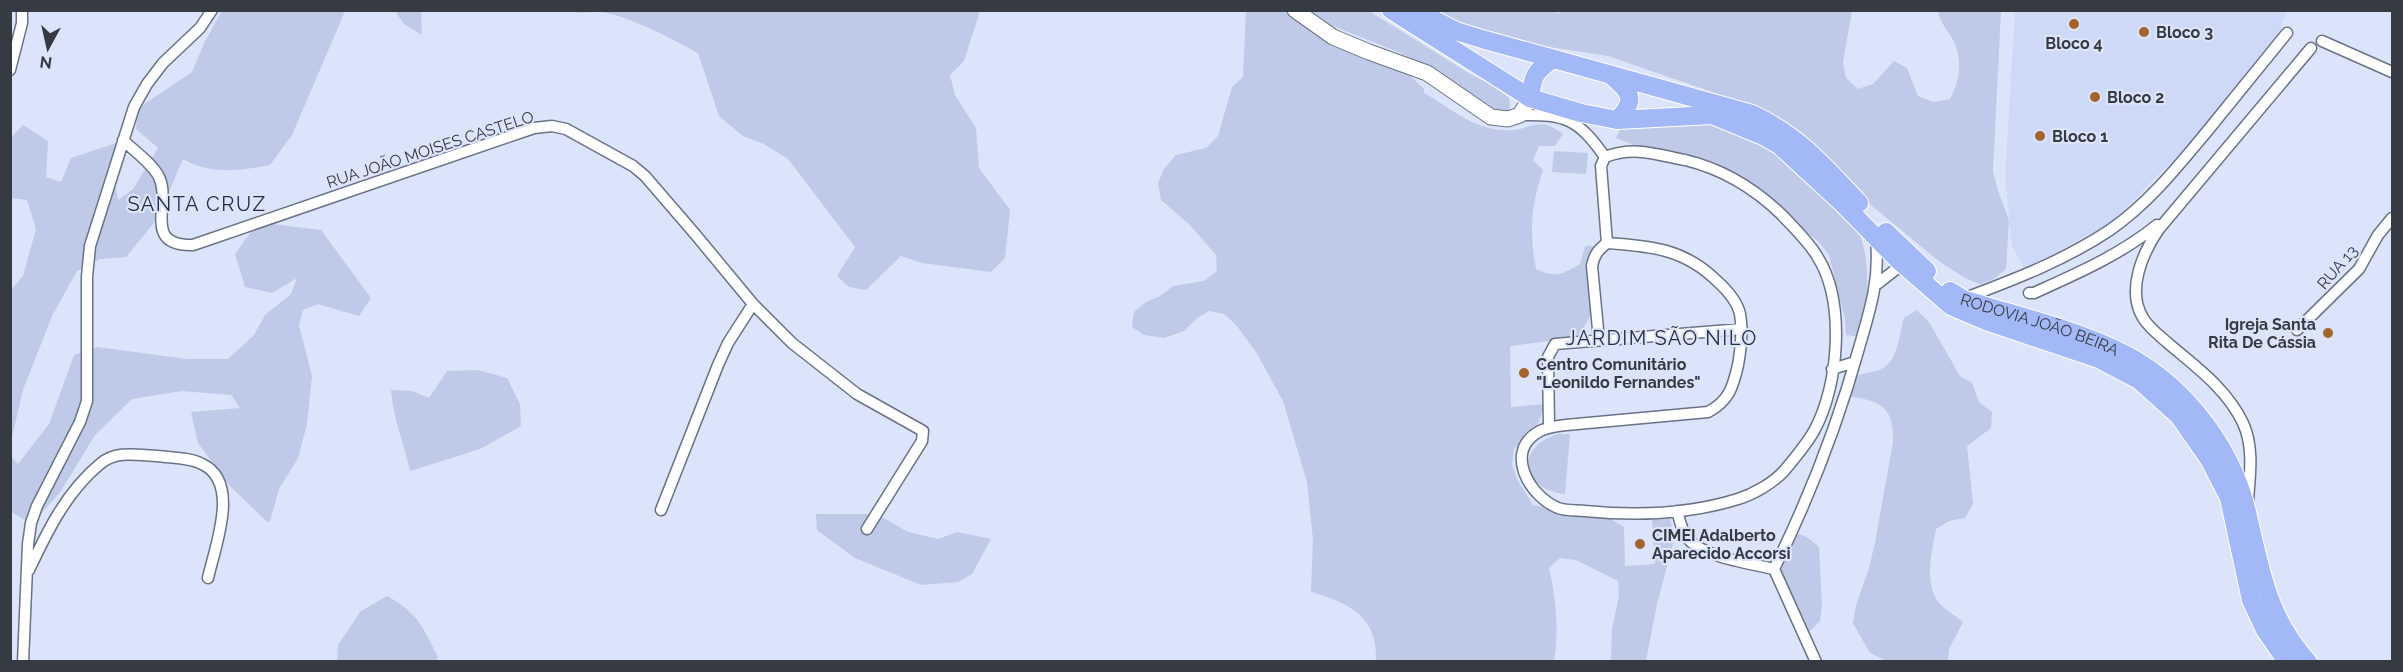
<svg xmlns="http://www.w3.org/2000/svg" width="2403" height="672" viewBox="0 0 2403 672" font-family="Raleway,sans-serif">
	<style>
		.built { fill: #cdd9f6 }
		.green { fill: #becae7 }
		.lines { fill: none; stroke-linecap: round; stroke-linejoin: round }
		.street-casing { stroke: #6a7285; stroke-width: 13 }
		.secondary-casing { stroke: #6a7285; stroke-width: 17 }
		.primary-casing { stroke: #fff; stroke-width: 20 }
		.street { stroke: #fff; stroke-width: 10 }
		.secondary { stroke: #fff; stroke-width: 15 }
		.primary { stroke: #a2b8f7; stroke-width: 18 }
		.poi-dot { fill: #a3632c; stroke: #dbe4fa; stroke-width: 2 }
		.labels { text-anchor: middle; stroke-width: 4.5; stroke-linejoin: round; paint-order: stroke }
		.poi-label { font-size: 16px; font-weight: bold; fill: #363a42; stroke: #dbe4fa; text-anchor: start }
		.street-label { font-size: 16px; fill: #363a42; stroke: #dbe4fa }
		.quarter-label { font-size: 20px; letter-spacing: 1.5px; fill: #272e3e; stroke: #dbe4fa }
	</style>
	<rect width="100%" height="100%" fill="#dbe4fa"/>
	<!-- built -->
	<path class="built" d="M2015,11H2286L2280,33L2187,146L2113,221L2025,270L2012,246L2005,178Z"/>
	<!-- green -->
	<path class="green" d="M1555,10L1556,13L1573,10L1852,11L1843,62L1846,78L1858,89L1873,84L1894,61L1907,68L1918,96L1933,102L1950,99C1960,81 1963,59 1953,40C1948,30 1939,22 1938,11H2001L1993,171L1998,191L2009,220L2006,269L1994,279L1980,284L1965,278L1940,262L1809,154L1761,109L1608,56L1466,34L1433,11Z
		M222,11H345L292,135L270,165C240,171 210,175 183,159L163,206L153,224L126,257L100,259L77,271L52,316L23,390L11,441V290L23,276L36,229L27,200L11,198V138L23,125L48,141L46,177L61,182L71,158L116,143L114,180L118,200L133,189L158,148L136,129L137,109L192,72L204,43Z
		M395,11H421L422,35L404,24Z
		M569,11H980L964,61L950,75L955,95L976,128L979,168L1010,210L1005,258L991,272L922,263L901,256L866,290L849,287L837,276L855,247L788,159L764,144L743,136L719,116L698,53C668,37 640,21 607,13C594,10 582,15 569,11Z
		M1246,11H1305L1315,21L1402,68L1424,89V93C1450,107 1470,128 1502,130C1530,133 1536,113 1563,134L1555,146H1539L1533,160L1543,170C1531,205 1529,233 1536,269C1556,278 1561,275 1580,264L1585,246H1600L1589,262L1593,310L1579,337L1510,346L1511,407L1545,404L1537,427L1514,449L1512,464L1517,479L1533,505L1611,519L1624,527L1625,566L1655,564L1652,519H1670L1674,540L1657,604L1646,661H1611L1612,629L1619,596L1618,581L1576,560L1560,558L1549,568C1556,597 1559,632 1554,661H1376C1378,616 1349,603 1311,592L1313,540L1307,482L1283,401L1256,352L1236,325L1224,314L1209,311L1196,319L1184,331L1164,338L1144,335L1132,327L1134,312L1146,302L1160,296L1173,286L1204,281L1217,271L1216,255L1189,224L1161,200L1158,183L1164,169L1176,155L1206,148L1218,136L1232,87L1243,77Z
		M1312,11H1369L1470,74L1494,86L1509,98C1511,108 1510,112 1500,117L1434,70L1398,52L1333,26Z
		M1715,120L1777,148L1855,224C1873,258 1867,300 1862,337L1846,335L1845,319L1829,255L1819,242L1754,191L1662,151L1634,145L1616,138L1623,123Z
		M1554,151L1588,153L1586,174L1552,172Z
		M271,224L321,230L371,298L359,316L318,304L303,310L299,325L312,376L307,424L298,458L279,489L270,521L267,522L229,485L198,443L191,412L240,408L231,395L182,391L132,399L95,435L61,491L32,524L11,512L10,456L18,464L49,424L74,355L97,347L187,359H228L254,335L265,315L291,294L297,278L272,293L245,287L235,254L250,233Z
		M1917,310L1929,322L1960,376L1972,383L1979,402L1992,412L1991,428L1967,446L1973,504L1965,518L1949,521L1936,529C1932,551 1923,585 1940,604C1947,611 1956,616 1963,622L1949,649L1948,661H1887L1870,653L1853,623L1856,605L1869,568L1875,543L1893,442C1894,405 1880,401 1847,396L1849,380C1862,373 1863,374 1876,371C1899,365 1898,337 1904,318Z
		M478,370L507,378L520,404L521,426L480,449L410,471C404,443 393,418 391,390L412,391L429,398L447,371Z
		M1558,434H1570L1565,494C1522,490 1513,448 1558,434Z
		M816,514H877L908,532L938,539L957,532L991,539L972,574L958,582L921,585L855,558L817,530Z
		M1793,532L1807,537L1819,547L1822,606L1820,621L1809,632L1781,578L1780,563Z
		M387,596C417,612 423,627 438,657L435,661H337L338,645L361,611Z"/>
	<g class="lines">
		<defs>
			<path id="street" d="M2322,41L2392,72
				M10,70L22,23V10
				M1520,115C1566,114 1578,119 1605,157
				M123,140C134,151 152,163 159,177C172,203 141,246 193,245L534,128L552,126L566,129L633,166L645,176L695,234L753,304L792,343L857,394L923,431L922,441L867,529
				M1605,157C1634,146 1655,154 1685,160C1723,169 1754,188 1782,215C1794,228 1808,241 1817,256C1846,301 1839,386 1814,431C1806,445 1795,458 1784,471C1773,483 1754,494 1738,499C1690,514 1635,516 1585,511C1577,510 1566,511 1558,508C1529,496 1503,451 1540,431C1548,427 1557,426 1566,425L1708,412C1729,401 1733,387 1738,365C1741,348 1743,331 1740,314C1737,301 1727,290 1717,281C1685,249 1651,246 1607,243
				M1605,157L1601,166L1607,243
				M1877,284L1895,270L1904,266
				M2029,293H2034C2078,273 2120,255 2157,225
				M1965,298C2016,279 2065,260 2110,230C2149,203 2179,165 2209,129C2235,97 2261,65 2287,33
				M2297,330L2359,269L2378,235L2392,218
				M1599,340L1592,266C1594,255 1598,250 1607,243
				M1832,369L1855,362
				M1549,427L1548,357L1555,344L1742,329
				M2248,500C2250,474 2254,447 2243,423C2227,389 2196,367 2169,344C2160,336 2149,328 2143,318C2126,290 2143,252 2159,229L2311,48
				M661,510L718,365L728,343L753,304
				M1677,511C1679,518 1681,526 1684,533C1696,557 1749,563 1774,569
				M29,570C47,532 66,492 100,464C116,450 137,455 157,456C171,458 189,457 202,464C241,482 215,546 208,578
				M23,662L28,544L31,523L37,506L80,422L87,401V277L90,246L134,107L147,84L163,63L200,28L212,10
				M1816,662L1774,569C1809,498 1838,424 1859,348C1870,310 1880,280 1876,240"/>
			<path id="secondary" d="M1295,10L1333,37L1369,52L1427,73L1491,117L1508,119L1520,115L1530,98"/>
			<g id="primary">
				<path d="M1391,10L1530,98L1581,113L1617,120L1712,115L1763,136L1779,145L1843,204L1899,261L1951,306L1986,321L2099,359L2139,380L2179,416L2209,459L2229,498L2251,600L2265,630L2287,662"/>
				<path d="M1415,10L1456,31L1482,39L1752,114C1799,136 1824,166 1859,203"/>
				<path d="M1613,77C1632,93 1636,101 1617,120"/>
				<path d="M1530,98C1533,76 1534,72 1553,59"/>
				<path d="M1886,232L1927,271"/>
				<path id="s1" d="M1950,291L1963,299C2014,315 2066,327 2114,349C2178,378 2229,441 2246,508C2260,566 2266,616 2308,662"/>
			</g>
		</defs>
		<!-- street casing -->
		<use href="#street" class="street-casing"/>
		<!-- secondary casing -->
		<use href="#secondary" class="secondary-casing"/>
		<!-- primary casing -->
		<use href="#primary" class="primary-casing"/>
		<!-- street -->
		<use href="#street" class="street"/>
		<!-- secondary -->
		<use href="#secondary" class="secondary"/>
		<!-- primary -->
		<use href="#primary" class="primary"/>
	</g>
	<!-- markers -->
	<g class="poi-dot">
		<circle cx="2074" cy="24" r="6"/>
		<circle cx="2144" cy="32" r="6"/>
		<circle cx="2095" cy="97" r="6"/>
		<circle cx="2040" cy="136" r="6"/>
		<circle cx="2328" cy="333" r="6"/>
		<circle cx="1524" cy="373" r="6"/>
		<circle cx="1640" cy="544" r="6"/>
	</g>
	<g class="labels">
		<!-- poi labels -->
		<g class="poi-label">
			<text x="2156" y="38">Bloco 3</text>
			<text x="2074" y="49" text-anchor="middle">Bloco 4</text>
			<text x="2107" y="103">Bloco 2</text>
			<text x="2052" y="142">Bloco 1</text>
			<text x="2316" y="330" text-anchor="end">Igreja Santa<tspan x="2316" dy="18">Rita De Cássia</tspan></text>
			<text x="1536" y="370">Centro Comunitário<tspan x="1536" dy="18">"Leonildo Fernandes"</tspan></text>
			<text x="1652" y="541">CIMEI Adalberto<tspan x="1652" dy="18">Aparecido Accorsi</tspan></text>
		</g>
		<!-- street labels -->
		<g class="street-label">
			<text transform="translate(430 149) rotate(-18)" y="6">RUA JOÃO MOISES CASTELO</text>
			<text transform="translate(2337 267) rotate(-49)" y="6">RUA 13</text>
			<text dy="6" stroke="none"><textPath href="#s1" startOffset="96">RODOVIA JOÃO BEIRA</textPath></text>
		</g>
		<!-- quarter labels -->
		<g class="quarter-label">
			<text x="197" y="211">SANTA CRUZ</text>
			<text x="1662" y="345">JARDIM SÃO NILO</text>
		</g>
	</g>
	<!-- border -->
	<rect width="2403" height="672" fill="none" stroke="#363a42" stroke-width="24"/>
	<!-- north arrow -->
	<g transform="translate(48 48) rotate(188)" stroke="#dbe4fa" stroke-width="4.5" paint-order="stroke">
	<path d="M0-4.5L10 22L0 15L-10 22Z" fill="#363a42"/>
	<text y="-9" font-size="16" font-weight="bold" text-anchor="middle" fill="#363a42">N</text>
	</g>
</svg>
